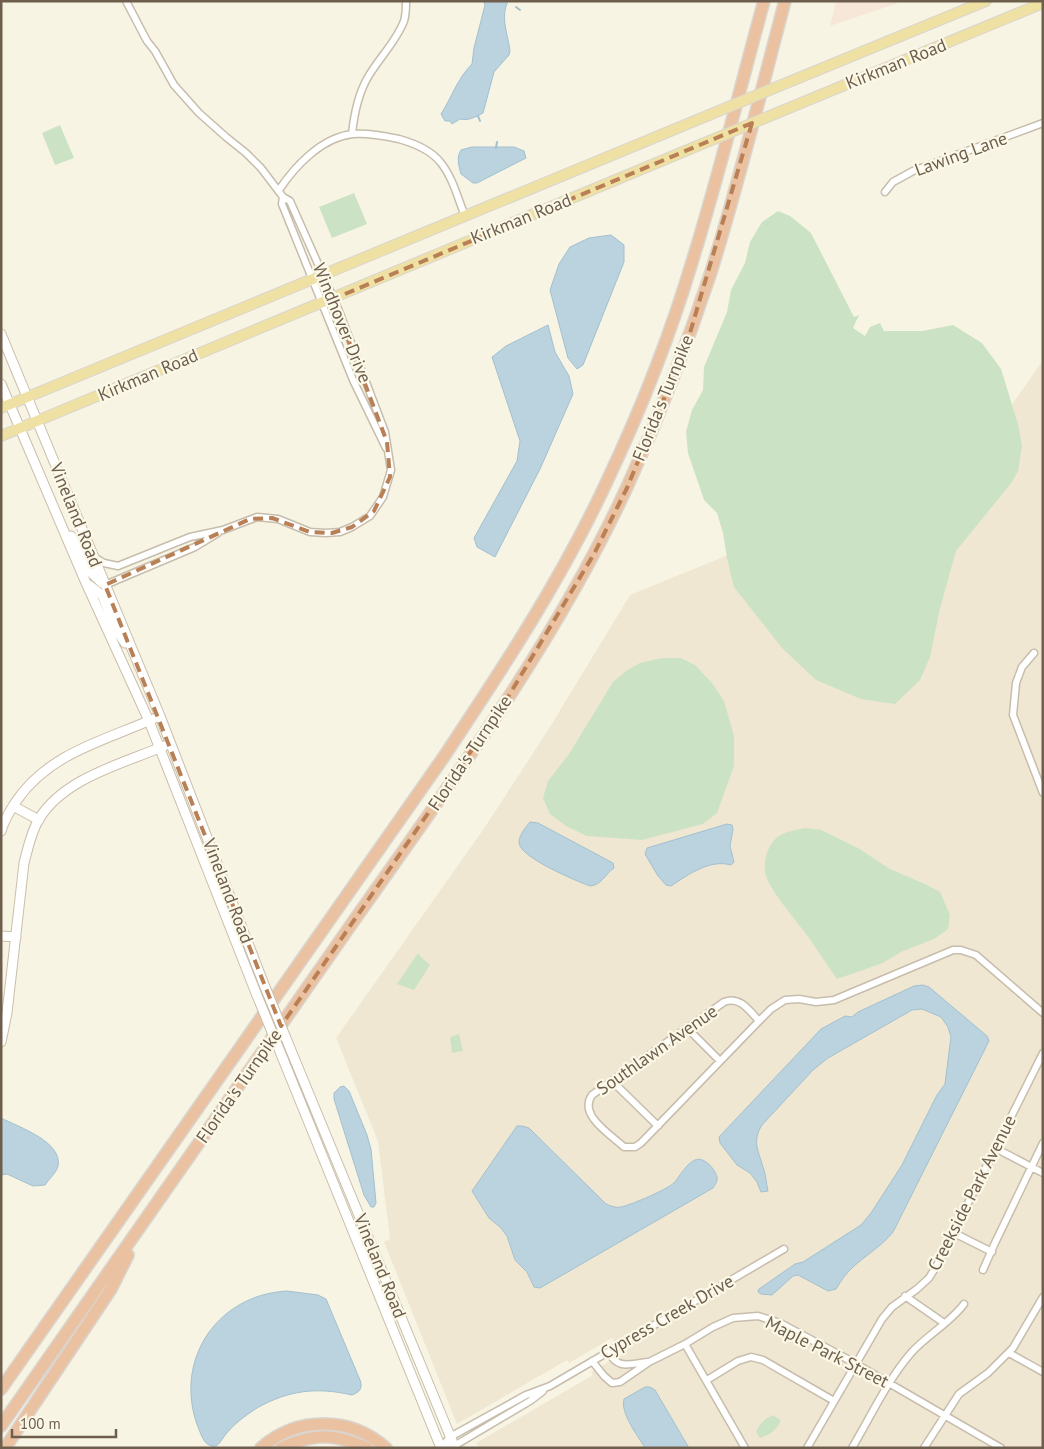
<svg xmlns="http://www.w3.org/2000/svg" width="1044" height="1449" viewBox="0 0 1044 1449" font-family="'PT Sans',sans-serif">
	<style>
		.residential { fill: #efe7d2 }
		.commercial { fill: #f7e7d8 }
		.green { fill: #cbe3c4 }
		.water { fill: #bbd3df; stroke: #a2c0cf }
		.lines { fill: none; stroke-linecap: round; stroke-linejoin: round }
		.stream { stroke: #a2c0cf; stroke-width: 2 }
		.street-casing { stroke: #c7bdac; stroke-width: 9 }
		.secondary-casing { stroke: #cabeaa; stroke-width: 11 }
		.primary-casing { stroke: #d9d5d1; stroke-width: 12 }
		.highway-casing { stroke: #d9d5d1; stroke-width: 14 }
		.street { stroke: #fff; stroke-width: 6 }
		.secondary { stroke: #fff; stroke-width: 9 }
		.primary { stroke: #efe1a4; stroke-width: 10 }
		.highway { stroke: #eac2a2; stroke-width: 11 }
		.secondary-bridge-casing { stroke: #cabeaa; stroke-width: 11; stroke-linecap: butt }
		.primary-bridge-casing { stroke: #d9d5d1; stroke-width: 12; stroke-linecap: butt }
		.secondary-bridge { stroke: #fff; stroke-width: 9 }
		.primary-bridge { stroke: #efe1a4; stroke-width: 10 }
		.marked { fill: none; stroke: #b97f55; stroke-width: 4; stroke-dasharray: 10 6; stroke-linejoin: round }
		.labels { text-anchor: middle; stroke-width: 4.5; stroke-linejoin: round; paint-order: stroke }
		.street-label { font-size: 18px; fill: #6d5e4d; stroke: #fcf8e8 }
	</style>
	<rect width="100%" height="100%" fill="#f8f4e3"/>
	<!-- residential -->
	<path class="residential" d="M1043,360V1448H479L476,1443L593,1375L591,1372L622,1354L612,1338L569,1363L567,1360L457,1424L384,1242L390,1239L378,1141L336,1038L485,827L550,727L630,595L978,453Z"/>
	<!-- commercial -->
	<path class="commercial" d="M836,1H904L830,26Z"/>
	<!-- green -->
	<path class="green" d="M60,125L74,158L55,165L42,133Z
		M354,193L367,224L332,238L319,207Z
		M778,211L790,216L811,233L854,317L859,315L853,328L865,336L870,327L880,323L884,331H922L953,325L982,343L1001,369L1018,424L1022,446L1018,471L1012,482L956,551L940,608L930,657L920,680L895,704L861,699L816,680L782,648L734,587L727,558L723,533L717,513L704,500L688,453L686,432L692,410L703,390L704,367L727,312L731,290L745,263L750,242L762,222Z
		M662,658H681L695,665L712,683L724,701L734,736V766L717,813L703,824L642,840L587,836L566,826L550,814L543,798L548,781L569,754L613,682L626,671L640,663Z
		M805,828L821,830L858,848L890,869L925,884L940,892L950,915L948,929L934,939L901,952L883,963L837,979C824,961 813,942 799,925C788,910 776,897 768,881C761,866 766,845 779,836C787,831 797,830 805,828Z
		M418,953L421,957L430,965L414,990L397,984Z
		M459,1034L463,1051L452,1053L450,1037Z
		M774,1415L775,1417L781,1420C777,1430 770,1435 760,1438L756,1432C760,1423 765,1418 774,1415Z"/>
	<!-- water -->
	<path class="water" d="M484,1H508C500,18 508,34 510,51L509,55L494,72L483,113C475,117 469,121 460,119L452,124L450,121H445L441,114C452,97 457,79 472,64L474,48L485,5Z
		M472,147H514L524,151L526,158L477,183H473L461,174C459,166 456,158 461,150Z
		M611,235L624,245V262L583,365L577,369L568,358L550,290L559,264L570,247L589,238Z
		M548,325L555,352L569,376L573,394L540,469L495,557L477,547L474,538L517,461L520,441L492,357L506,346Z
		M530,822L538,823L613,863L614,868C605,874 602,885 590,886C574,880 527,860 520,846C516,838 526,827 530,822Z
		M727,824L732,825L733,829L730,846L734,862L731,865C710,859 689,874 671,886L666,885L658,876L645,854L647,848Z
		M923,985L929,987L987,1036L989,1041L893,1232C882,1246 866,1255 853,1267C846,1273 841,1281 836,1289L828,1291L798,1275L793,1276L772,1295L761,1294L758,1292L759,1289L795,1264L803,1262L861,1225L871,1213L902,1165L937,1095L945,1084L951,1037L948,1027L941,1017L922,1009L912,1010L828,1058L813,1070L762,1125C752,1141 758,1150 763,1167C766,1174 766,1183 768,1191L761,1192L757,1182L750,1173L737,1165L720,1143L719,1137L821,1029L845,1016L852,1017L858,1012L914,986Z
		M344,1086L349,1091L367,1135L371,1149L376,1203L374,1207H371L364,1195L334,1099V1093L340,1087Z
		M1,1118C19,1127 63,1142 58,1166C57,1172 49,1179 45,1185L33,1186L7,1174L1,1175Z
		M517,1126H522L529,1128L606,1204C611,1206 615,1208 621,1207C631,1205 666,1190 674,1183C680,1176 686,1164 695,1160C704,1156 715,1169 717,1177C718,1181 715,1185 713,1188L540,1288L534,1287L527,1272L515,1260L507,1236L500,1227L489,1218L472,1191Z
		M287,1291L318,1295L326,1299L360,1380C363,1388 360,1392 352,1395C317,1387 289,1390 257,1408C245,1416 232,1425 223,1438C220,1442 218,1447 212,1446C205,1445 202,1437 200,1432C171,1365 214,1295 287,1291Z
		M645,1387H650L655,1390L689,1448H645C638,1436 620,1413 624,1399Z"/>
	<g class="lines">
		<!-- stream -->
		<path class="stream" d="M516,7L520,10
			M478,116L480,121
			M496,148L497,142"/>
		<defs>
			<path id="street" d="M352,134C354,115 358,94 368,77C379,58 396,42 404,21C406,15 406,8 406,1
				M279,190C295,166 322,137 353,134C369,133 384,136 399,139C413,143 432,151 441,163C453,178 458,199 465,216
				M885,192L893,182L913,171L1043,123
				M283,197L282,204L353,380L386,448
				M94,557L104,563L118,566L190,537L223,530L257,517L278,519L310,532L326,533L340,532L352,527L370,516L383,497L391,470L385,432L339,311L290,201L283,197L261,168L246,153L226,137L199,113L174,85L155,51L147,41L126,1
				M105,585L195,547L218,533
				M1034,653L1022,667L1016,683L1013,715L1043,793
				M759,1021C749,1010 740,996 724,1002L592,1095C578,1115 610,1134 624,1147H635L641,1143L759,1021L771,1009L785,1000L799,999L816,1002L834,1000L953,950H961L976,955L1043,1013
				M687,1028L720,1061
				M612,1081L658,1126
				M995,1148L1043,1173
				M954,1233L992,1252
				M983,1270L994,1245L1043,1143
				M905,1296L944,1323
				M685,1344L745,1448
				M608,1352C619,1370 628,1364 648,1362
				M1009,1353L1043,1372
				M592,1361L604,1376L612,1383L620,1382L649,1362L685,1344L713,1327L733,1318L758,1316L780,1323L849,1360L1001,1448
				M707,1380L738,1361L751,1357L763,1360L834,1401
				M441,1448L450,1437L526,1395L550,1386L784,1249
				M443,1448L454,1446L530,1401L543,1391
				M807,1448L882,1319L892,1307L917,1289L929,1278L937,1265L1043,1053
				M852,1448C871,1416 887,1381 911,1353C927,1335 950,1323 964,1304
				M924,1448L959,1394L988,1373L1013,1348L1043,1297"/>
			<path id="secondary" d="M1,334L160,716L263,982
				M1,384L86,583L149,721L256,993
				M71,536L74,540L87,569L102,583
				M89,585L102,595L117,631L125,643
				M13,806L39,820
				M1,831C4,820 11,809 17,800C50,753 103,741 153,719
				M1,936L16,937
				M1,1042L7,1013L24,863C28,848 31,832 39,819C64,778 122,764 164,746
				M290,1048L455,1448
				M283,1059L441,1448"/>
			<path id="primary" d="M784,84L986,1
				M777,113L1043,3
				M1,408L709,115
				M1,436L702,144"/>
			<path id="highway" d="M1,1389L443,758C503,668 563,577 608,479C641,409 670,336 692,262C719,176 740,88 764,1
				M1,1426C121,1255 241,1084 360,912C456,776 557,639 627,487C659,417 687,345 711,272C739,183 761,91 785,1
				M5,1448L111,1289L128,1255
				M261,1448C297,1416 350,1416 386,1448
				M281,1448C314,1433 334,1433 367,1448"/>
		</defs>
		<!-- street casing -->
		<use href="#street" class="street-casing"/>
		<!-- secondary casing -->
		<use href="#secondary" class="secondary-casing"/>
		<!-- primary casing -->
		<use href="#primary" class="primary-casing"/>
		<!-- highway casing -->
		<use href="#highway" class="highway-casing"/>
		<!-- street -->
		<use href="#street" class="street"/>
		<!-- secondary -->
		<use href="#secondary" class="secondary"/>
		<!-- primary -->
		<use href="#primary" class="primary"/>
		<!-- highway -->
		<use href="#highway" class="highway"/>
		<defs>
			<path id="secondary-bridge" d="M263,982L290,1048
				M256,993L283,1059"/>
			<path id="primary-bridge" d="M709,115L784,84
				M702,144L777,113"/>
		</defs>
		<!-- secondary-bridge casing -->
		<use href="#secondary-bridge" class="secondary-bridge-casing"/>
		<!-- primary-bridge casing -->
		<use href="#primary-bridge" class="primary-bridge-casing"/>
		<!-- secondary-bridge -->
		<use href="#secondary-bridge" class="secondary-bridge"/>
		<!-- primary-bridge -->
		<use href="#primary-bridge" class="primary-bridge"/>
	</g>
	<!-- marked area -->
	<path class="marked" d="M752,123L687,343L627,488L594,554L505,702L281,1026L105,585L250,519L272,518L310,532L332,533L352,527L374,511L390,477L387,442L333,299Z"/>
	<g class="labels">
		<!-- street labels -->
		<g class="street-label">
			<text transform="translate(896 64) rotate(-22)" y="6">Kirkman Road</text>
			<text transform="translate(961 154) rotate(-20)" y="6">Lawing Lane</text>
			<text transform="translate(521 219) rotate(-22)" y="6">Kirkman Road</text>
			<text transform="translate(342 323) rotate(68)" y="6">Windhover Drive</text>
			<text transform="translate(148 375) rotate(-23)" y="6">Kirkman Road</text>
			<text transform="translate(663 398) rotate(-68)" y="6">Florida's Turnpike</text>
			<text transform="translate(76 515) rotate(68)" y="6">Vineland Road</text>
			<text transform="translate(470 753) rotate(-56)" y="6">Florida's Turnpike</text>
			<text transform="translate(228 891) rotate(69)" y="6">Vineland Road</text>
			<text transform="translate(657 1050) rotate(-35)" y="6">Southlawn Avenue</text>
			<text transform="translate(239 1086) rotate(-55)" y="6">Florida's Turnpike</text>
			<text transform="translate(972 1193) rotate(-63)" y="6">Creekside Park Avenue</text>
			<text transform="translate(380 1266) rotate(68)" y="6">Vineland Road</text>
			<text transform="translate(667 1317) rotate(-30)" y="6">Cypress Creek Drive</text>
			<text transform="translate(827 1352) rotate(27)" y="6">Maple Park Street</text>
		</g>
	</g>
	<!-- border -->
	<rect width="1044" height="1449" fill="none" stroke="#6d5e4d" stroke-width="5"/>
	<!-- scale -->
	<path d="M12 1429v8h104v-8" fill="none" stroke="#6d5e4d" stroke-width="2.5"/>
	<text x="20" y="1429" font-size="15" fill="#6d5e4d" stroke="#fcf8e8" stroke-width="4" paint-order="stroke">100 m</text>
</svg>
